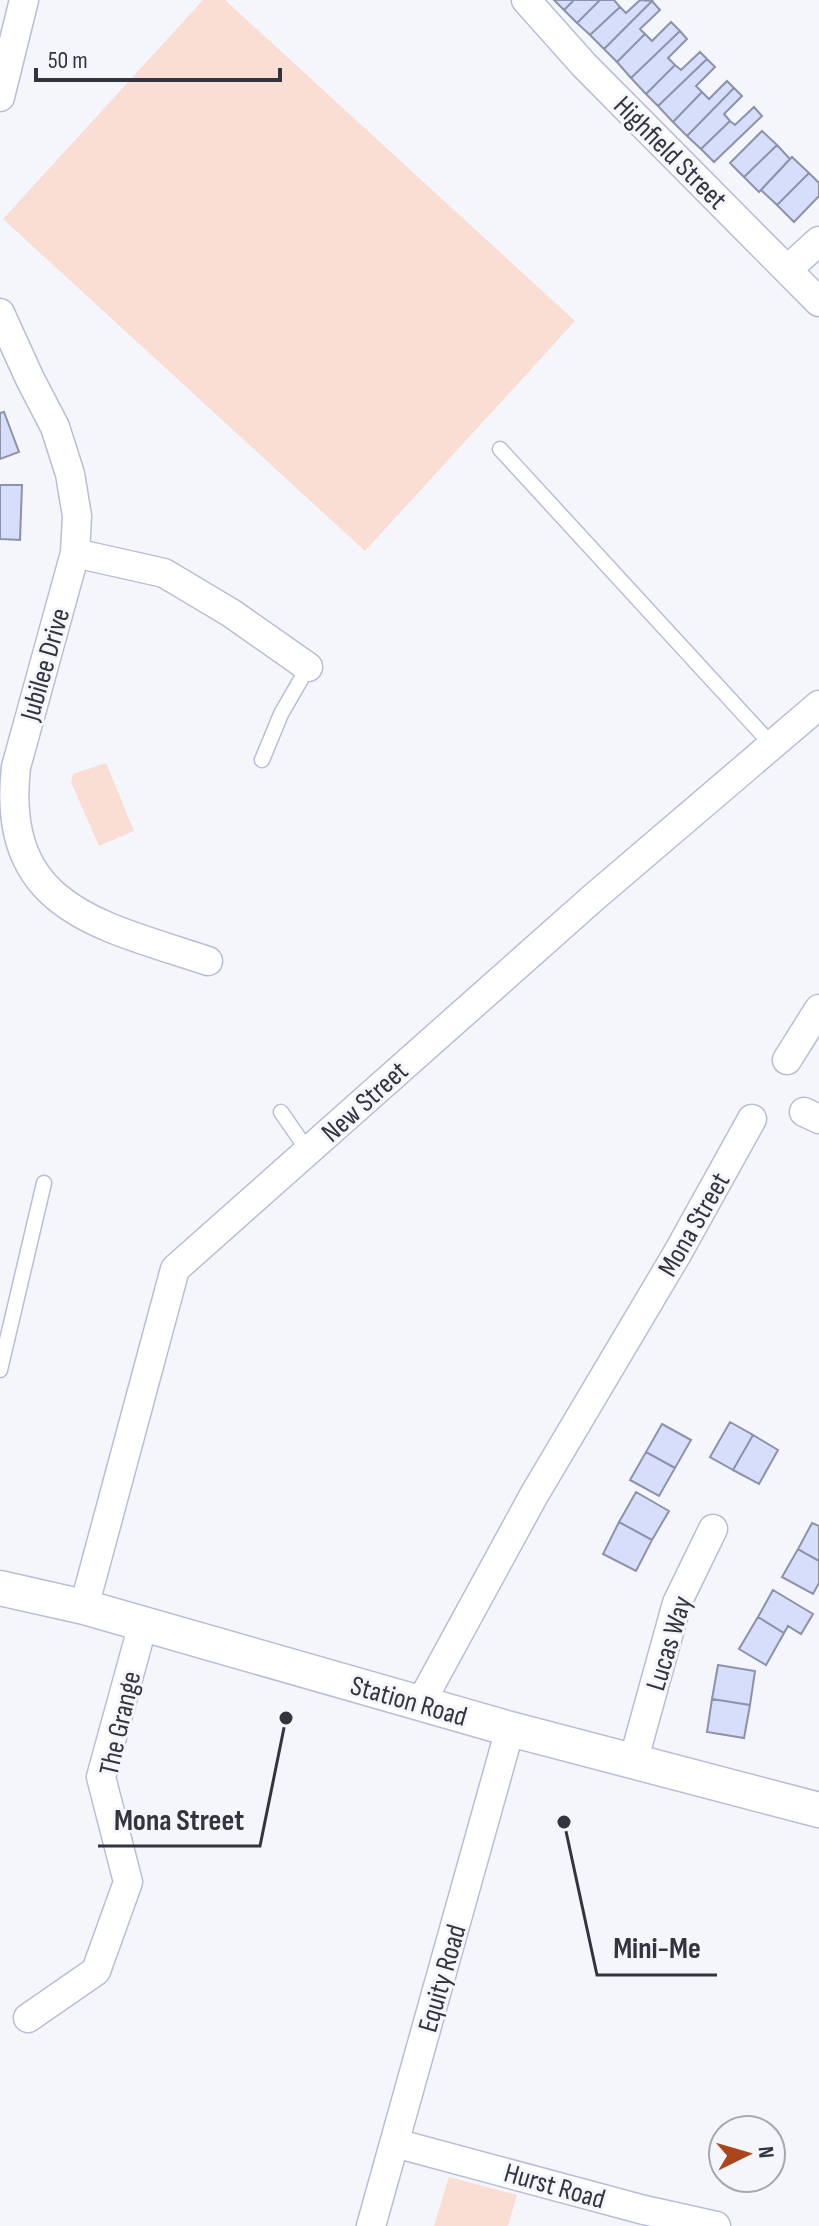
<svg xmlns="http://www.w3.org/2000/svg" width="819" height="2226" viewBox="0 0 819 2226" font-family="'Sofia Sans Condensed',sans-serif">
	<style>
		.green { fill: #faddd3 }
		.building { fill: #d6defc; stroke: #8c92aa; stroke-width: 2 }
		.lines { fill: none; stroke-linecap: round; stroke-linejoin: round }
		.service-casing { stroke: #b7bed7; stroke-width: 17 }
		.minor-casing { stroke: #b7bed7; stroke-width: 31 }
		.tertiary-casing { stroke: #b7bed7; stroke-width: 37 }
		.service { stroke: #fff; stroke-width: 14 }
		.minor { stroke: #fff; stroke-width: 28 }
		.tertiary { stroke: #fff; stroke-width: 34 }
		.labels { text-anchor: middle; stroke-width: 6; stroke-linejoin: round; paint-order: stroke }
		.street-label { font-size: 28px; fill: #32353f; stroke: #f5f6fc }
		.leader { fill: none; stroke: #32353f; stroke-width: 3 }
		.callout-dot { fill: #32353f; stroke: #f5f6fc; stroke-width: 3 }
		.callout-label { font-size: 30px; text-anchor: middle; font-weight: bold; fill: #32353f; stroke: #f5f6fc; stroke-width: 6; stroke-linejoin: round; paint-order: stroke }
	</style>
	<rect width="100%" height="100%" fill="#f5f6fc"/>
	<!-- green -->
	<path class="green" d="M203,0H225L575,321L365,551L3,219Z
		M106,763L134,831L99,846L71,782L73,774Z
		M449,2177L517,2195L508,2226H434Z"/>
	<!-- building -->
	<path class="building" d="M554,0H574L564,10Z
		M574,0H600L577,23L564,10Z
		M600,0H614L620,7L590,35L577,23Z
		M640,0L652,1L604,49L590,35L620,7L626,13Z
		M652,1L660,10L640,29L645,34L617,62L604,49Z
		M671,22L680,31L631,78L617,62L645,34L652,41Z
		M680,31L687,39L668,58L675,65L646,94L631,78Z
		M700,52L707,59L658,106L646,94L675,65L681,70Z
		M707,59L715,67L696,86L702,92L673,122L658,106Z
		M727,81L734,88L687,136L673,122L702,92L709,99Z
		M734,88L742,96L724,114L730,121L701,149L687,136Z
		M754,107L762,116L714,162L701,149L730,121L735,125Z
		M762,131L777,145L744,177L730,163Z
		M777,145L790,159L759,192L744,177Z
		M792,157L809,173L777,205L761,190Z
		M809,173L819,183V196L794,222L777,205Z
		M4,412L19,452L0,459V413Z
		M0,485H22L20,540L0,539Z
		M730,1422L753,1435L733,1470L710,1457Z
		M662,1424L691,1440L675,1468L646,1452Z
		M753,1435L778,1450L759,1484L733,1470Z
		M646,1452L675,1468L659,1496L630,1480Z
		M636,1492L669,1511L652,1540L619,1522Z
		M619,1522L652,1540L636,1571L603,1554Z
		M812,1523L819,1526V1561L798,1549Z
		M798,1549L819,1561V1583L813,1594L782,1577Z
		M773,1590L813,1614L801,1634L788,1626L784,1633L758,1617Z
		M758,1617L784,1633L766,1665L739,1649Z
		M718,1665L755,1671L750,1705L712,1699Z
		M712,1699L750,1705L744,1738L707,1732Z"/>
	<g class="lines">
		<defs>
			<path id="service" d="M500,449L772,745
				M262,760L281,714L308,667
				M281,1112L308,1151
				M0,1370L44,1183"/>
			<path id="minor" d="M526,0L584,65L819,302
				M0,97L24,0
				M788,269L819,241
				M0,313L30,379L55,427L70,474L77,516L75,553L16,767C0,909 100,925 208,961
				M75,553L164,573L231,613L308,667
				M787,1060L819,1009
				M804,1112L819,1119
				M84,1607L175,1269L593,898L819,705
				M420,1704L534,1495L677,1254L752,1119
				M633,1762L677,1603L713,1529
				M28,2018L96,1971L128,1882L101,1777L143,1624
				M395,2143L644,2210L716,2226
				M371,2226L510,1729"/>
			<path id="tertiary" d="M0,1588L84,1607L510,1729L819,1810"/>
		</defs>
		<!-- service casing -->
		<use href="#service" class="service-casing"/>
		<!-- minor casing -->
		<use href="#minor" class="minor-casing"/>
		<!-- tertiary casing -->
		<use href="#tertiary" class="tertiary-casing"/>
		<!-- service -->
		<use href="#service" class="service"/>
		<!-- minor -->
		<use href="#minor" class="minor"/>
		<!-- tertiary -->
		<use href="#tertiary" class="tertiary"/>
	</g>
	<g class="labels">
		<!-- street labels -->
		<g class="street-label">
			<text transform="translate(671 152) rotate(45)" y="10">Highfield Street</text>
			<text transform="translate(44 664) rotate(-74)" y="10">Jubilee Drive</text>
			<text transform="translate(364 1101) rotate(-42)" y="10">New Street</text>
			<text transform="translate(693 1224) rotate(-60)" y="10">Mona Street</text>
			<text transform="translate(668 1643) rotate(-73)" y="10">Lucas Way</text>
			<text transform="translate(409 1700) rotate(16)" y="10">Station Road</text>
			<text transform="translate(119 1723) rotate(-77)" y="10">The Grange</text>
			<text transform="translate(441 1978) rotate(-74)" y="10">Equity Road</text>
			<text transform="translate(555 2185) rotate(16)" y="10">Hurst Road</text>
		</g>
	</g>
	<!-- callouts -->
	<path class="leader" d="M286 1718L260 1846H98M564 1822L597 1975H717"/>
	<g class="callout-dot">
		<circle cx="286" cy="1718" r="8"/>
		<circle cx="564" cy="1822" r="8"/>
	</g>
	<g class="callout-label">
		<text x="179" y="1830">Mona Street</text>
		<text x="657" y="1958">Mini-Me</text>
	</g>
	<!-- north arrow -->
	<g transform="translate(747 2154) rotate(85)"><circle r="38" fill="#f5f6fc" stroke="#a7a9b0" stroke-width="2"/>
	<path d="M0-6L14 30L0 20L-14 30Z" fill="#ab451c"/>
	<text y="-12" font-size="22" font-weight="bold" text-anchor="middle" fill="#32353f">N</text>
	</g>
	<!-- scale -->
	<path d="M36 68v12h244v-12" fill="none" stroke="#32353f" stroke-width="4"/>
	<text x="48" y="68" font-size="24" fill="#32353f" stroke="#f5f6fc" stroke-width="6" paint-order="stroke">50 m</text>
</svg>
